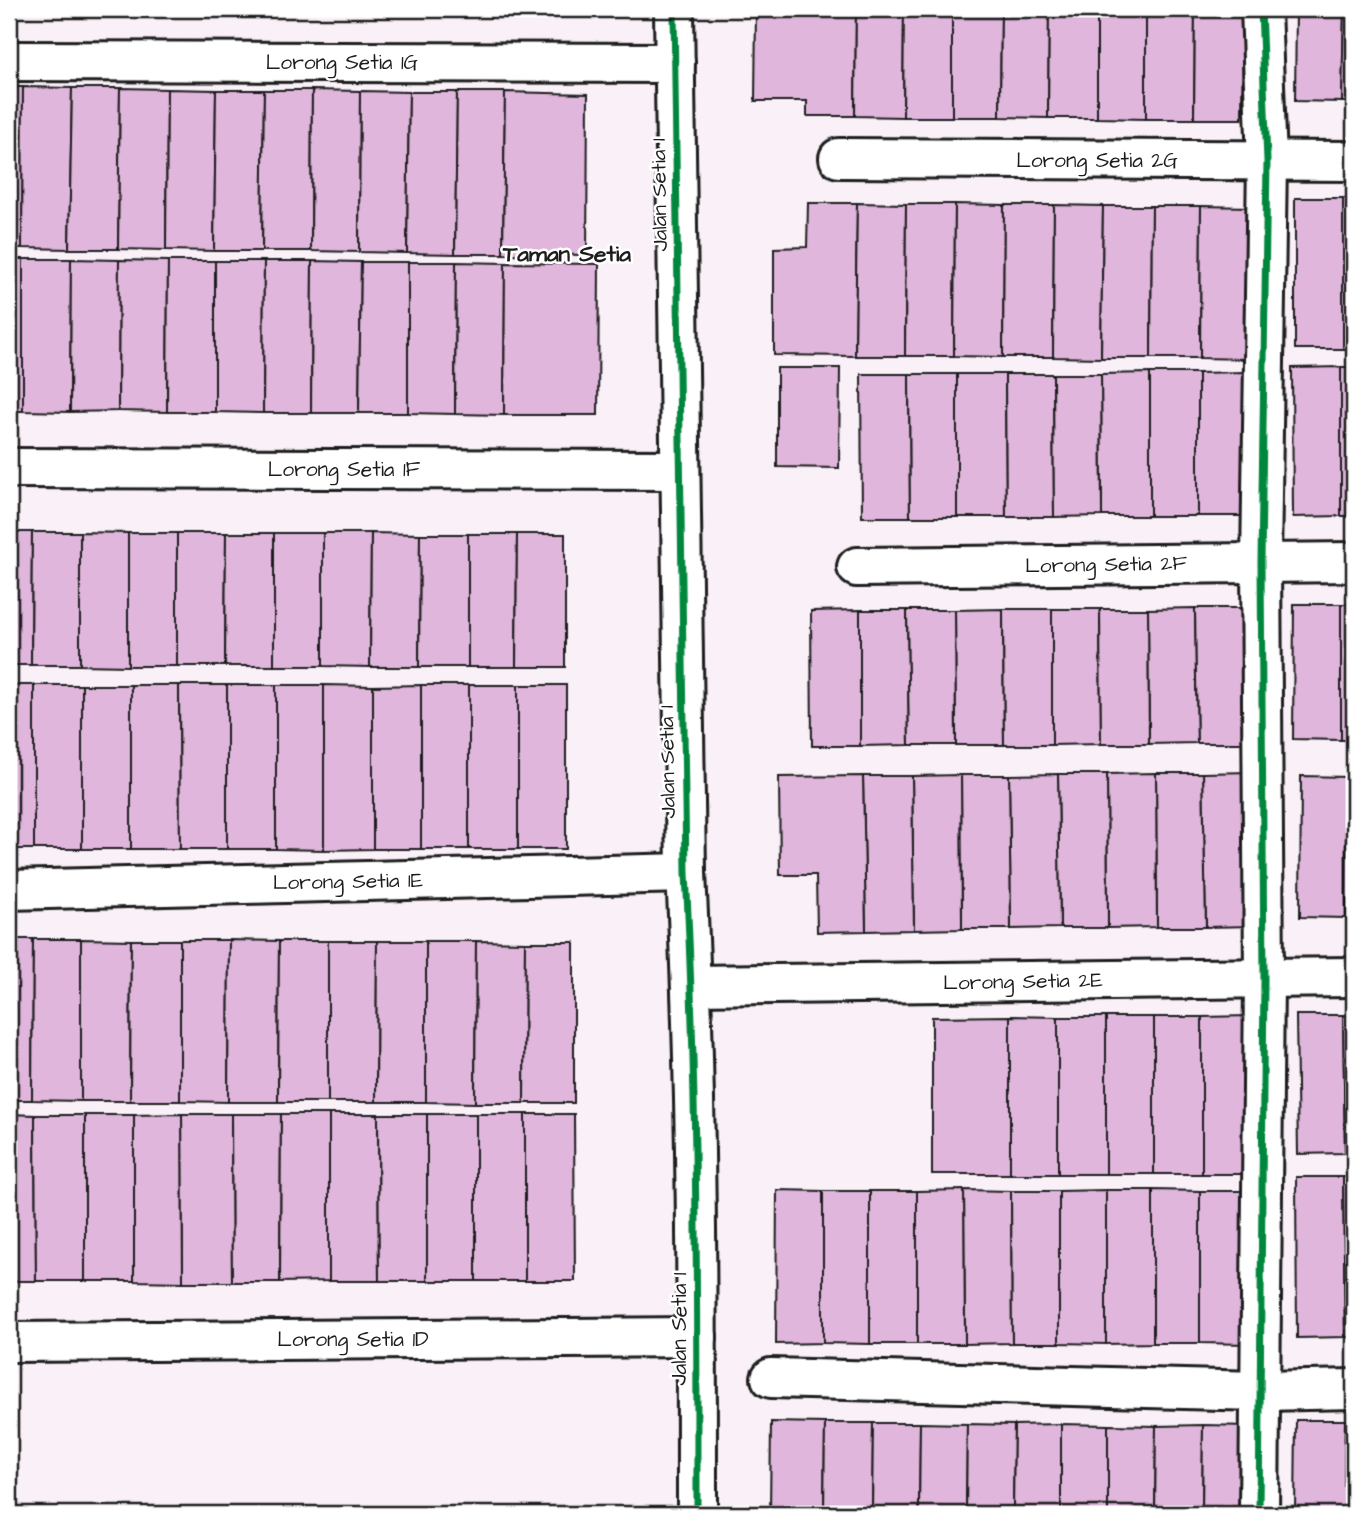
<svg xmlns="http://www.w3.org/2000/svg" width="1363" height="1523" font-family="'Architects Daughter',sans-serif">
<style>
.building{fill:#e0b6dd;stroke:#1c1c1c;stroke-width:2}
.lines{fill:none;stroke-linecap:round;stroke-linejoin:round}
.minor-casing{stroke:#1c1c1c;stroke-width:44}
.minor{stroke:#fff;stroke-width:38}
.cycleway-casing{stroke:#fff;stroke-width:11}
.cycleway{stroke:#00873e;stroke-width:7}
.labels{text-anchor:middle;stroke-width:5;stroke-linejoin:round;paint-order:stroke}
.street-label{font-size:21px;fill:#1c1c1c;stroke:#fff}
.neighbourhood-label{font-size:23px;font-weight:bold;fill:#1c1c1c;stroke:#fff}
</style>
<rect width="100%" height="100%" fill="#f9f0f8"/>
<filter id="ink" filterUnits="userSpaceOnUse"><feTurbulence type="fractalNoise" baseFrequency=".0143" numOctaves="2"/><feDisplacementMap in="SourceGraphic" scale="14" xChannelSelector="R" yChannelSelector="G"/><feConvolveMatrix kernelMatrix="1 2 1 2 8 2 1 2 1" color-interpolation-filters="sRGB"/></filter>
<g filter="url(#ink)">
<g class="building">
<polygon points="756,9 856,9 855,116 807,116 807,101 755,101"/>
<polygon points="856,9 904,9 903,117 855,116"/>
<polygon points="904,9 952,9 952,117 903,117"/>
<polygon points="952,9 1001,9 1000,117 952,117"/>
<polygon points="1001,9 1049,9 1048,118 1000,117"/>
<polygon points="1049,9 1097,9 1097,118 1048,118"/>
<polygon points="1097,9 1146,9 1146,119 1097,118"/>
<polygon points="1146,9 1195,9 1194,119 1146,119"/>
<polygon points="1195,9 1243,9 1242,119 1194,119"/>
<polygon points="1296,9 1344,9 1342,102 1295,101"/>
<polygon points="1344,9 1354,9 1354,102 1342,102"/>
<polygon points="9,87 23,87 22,248 9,248"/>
<polygon points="23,87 72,88 69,249 22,248"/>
<polygon points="72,88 120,88 118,249 69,249"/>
<polygon points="120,88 167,89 166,250 118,249"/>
<polygon points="167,89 216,90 214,251 166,250"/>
<polygon points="216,90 264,90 262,251 214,251"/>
<polygon points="264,90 312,90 311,251 262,251"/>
<polygon points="312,90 360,91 359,252 311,251"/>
<polygon points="360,91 409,92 407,253 359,252"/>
<polygon points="409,92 457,92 455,254 407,253"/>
<polygon points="457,92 505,92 503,254 455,254"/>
<polygon points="505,92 588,94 587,255 503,254"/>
<rect x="1295" y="198" width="48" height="151"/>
<rect x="1343" y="198" width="11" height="151"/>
<polygon points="808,203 857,203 855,356 774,355 774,248 807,247"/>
<polygon points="857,203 906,204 905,356 855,356"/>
<polygon points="906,204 955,204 954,356 905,356"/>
<polygon points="955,204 1004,205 1003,357 954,356"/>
<polygon points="1004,205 1054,205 1053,357 1003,357"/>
<polygon points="1054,205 1103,206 1101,358 1053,357"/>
<polygon points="1103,206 1152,206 1151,358 1101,358"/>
<polygon points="1152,206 1201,206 1200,358 1151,358"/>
<polygon points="1201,206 1250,207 1249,359 1200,358"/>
<rect x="9" y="259" width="14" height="152"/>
<polygon points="23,259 71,259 70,412 23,411"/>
<polygon points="71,259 119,260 118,411 70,412"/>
<polygon points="119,260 168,261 167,412 118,411"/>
<polygon points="168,261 215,261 215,412 167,412"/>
<polygon points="215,261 264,261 263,413 215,412"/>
<polygon points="264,261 312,261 311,413 263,413"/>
<polygon points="312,261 361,262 359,413 311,413"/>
<polygon points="361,262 408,262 408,413 359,413"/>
<polygon points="408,262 456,262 455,414 408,413"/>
<polygon points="456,262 505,263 504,415 455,414"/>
<polygon points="505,263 599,264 598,415 504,415"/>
<rect x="1341" y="367" width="13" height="149"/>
<polygon points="1341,367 1341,516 1293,517 1292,368"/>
<polygon points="777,368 840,368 839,468 777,467"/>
<polygon points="1246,372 1246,516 1198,516 1198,373"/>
<polygon points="1150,373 1150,516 1102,516 1101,374"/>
<rect x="1150" y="373" width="48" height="143"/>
<polygon points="861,374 909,374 910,517 862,517"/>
<polygon points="909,374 957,374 957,517 910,517"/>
<polygon points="957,374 1005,374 1006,517 957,517"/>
<polygon points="1005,374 1053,374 1054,517 1006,517"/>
<polygon points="1053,374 1101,374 1102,516 1054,517"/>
<polygon points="9,532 32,532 31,665 9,665"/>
<polygon points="32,532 80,532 80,665 31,665"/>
<polygon points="80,532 128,533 128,666 80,665"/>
<rect x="128" y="533" width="49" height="133"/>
<polygon points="177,533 226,533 225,666 177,666"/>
<polygon points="226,533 274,533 274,666 225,666"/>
<rect x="274" y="533" width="49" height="133"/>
<polygon points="323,533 371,533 370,667 323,666"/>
<polygon points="371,533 420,534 419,667 370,667"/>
<polygon points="420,534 468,534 468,667 419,667"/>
<polygon points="468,534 517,534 516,667 468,667"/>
<polygon points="517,534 565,534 565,667 516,667"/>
<polygon points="1294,604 1341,604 1341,740 1293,739"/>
<rect x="1341" y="604" width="13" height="136"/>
<polygon points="1195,608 1197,743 1149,744 1148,609"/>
<polygon points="1195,608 1244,608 1244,743 1197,743"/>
<polygon points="1003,609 1004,745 956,745 955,610"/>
<polygon points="1003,609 1052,609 1052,745 1004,745"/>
<polygon points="1052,609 1100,609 1101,744 1052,745"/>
<polygon points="1100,609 1148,609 1149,744 1101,744"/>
<polygon points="860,610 860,746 812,746 811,611"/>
<polygon points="860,610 907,610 909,745 860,746"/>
<polygon points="907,610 955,610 956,745 909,745"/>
<rect x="9" y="685" width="25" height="164"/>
<rect x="34" y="685" width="48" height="164"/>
<rect x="82" y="685" width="49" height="164"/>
<polygon points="131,685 179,685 180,849 131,849"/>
<polygon points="179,685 227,685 227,849 180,849"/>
<rect x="227" y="685" width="49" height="164"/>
<polygon points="276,685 324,685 324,850 276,849"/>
<polygon points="324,685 373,686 373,849 324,850"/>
<rect x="421" y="685" width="48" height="164"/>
<polygon points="421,685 421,849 373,849 373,686"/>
<rect x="469" y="685" width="49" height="164"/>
<rect x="518" y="685" width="48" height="164"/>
<polygon points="1252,772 1254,926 1206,927 1203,773"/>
<polygon points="1156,773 1203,773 1206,927 1157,927"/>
<polygon points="1156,773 1157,927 1108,928 1107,774"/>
<polygon points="1058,774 1107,774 1108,928 1060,928"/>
<polygon points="1058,774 1060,928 1011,929 1009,775"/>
<polygon points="961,775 1009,775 1011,929 962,929"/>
<polygon points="961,775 962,929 914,930 912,776"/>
<polygon points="863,776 912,776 914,930 866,931"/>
<polygon points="863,776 866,931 817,932 816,875 780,875 779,777"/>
<polygon points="1301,776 1347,777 1346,918 1300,917"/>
<polygon points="1347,777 1354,777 1354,918 1346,918"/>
<polygon points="9,939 33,939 32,1100 9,1100"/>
<polygon points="33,939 81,939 81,1101 32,1100"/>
<polygon points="81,939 131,940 130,1101 81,1101"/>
<polygon points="131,940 180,940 180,1101 130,1101"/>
<polygon points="180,940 229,940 228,1102 180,1101"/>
<polygon points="229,940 279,941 278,1102 228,1102"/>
<polygon points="279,941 328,941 328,1102 278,1102"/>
<polygon points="328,941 377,941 376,1102 328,1102"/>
<polygon points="377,941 426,941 426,1102 376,1102"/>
<polygon points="426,941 476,941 475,1103 426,1102"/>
<polygon points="476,941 525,942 524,1103 475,1103"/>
<polygon points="525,942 574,942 574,1103 524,1103"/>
<polygon points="1296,1015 1343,1015 1345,1153 1298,1154"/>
<polygon points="1343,1015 1354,1015 1354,1153 1345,1153"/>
<polygon points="1010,1016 1010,1174 932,1174 932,1017"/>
<polygon points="1010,1016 1058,1017 1058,1174 1010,1174"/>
<polygon points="1250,1016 1251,1174 1202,1174 1202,1017"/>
<rect x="1058" y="1017" width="48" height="157"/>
<rect x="1106" y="1017" width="48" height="157"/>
<rect x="1154" y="1017" width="48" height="157"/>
<polygon points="9,1114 35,1115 36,1281 9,1281"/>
<polygon points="182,1114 231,1114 232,1282 183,1282"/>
<polygon points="182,1114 183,1282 134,1281 134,1115"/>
<polygon points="231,1114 281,1114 280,1282 232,1282"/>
<polygon points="281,1114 329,1114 329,1281 280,1282"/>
<polygon points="329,1114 378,1114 379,1281 329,1281"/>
<polygon points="378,1114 427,1114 427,1281 379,1281"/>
<rect x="427" y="1114" width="49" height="167"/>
<rect x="476" y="1114" width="49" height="167"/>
<polygon points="525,1114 574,1114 575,1281 525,1281"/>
<polygon points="35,1115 85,1115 85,1281 36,1281"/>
<rect x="85" y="1115" width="49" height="166"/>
<polygon points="1296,1177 1343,1177 1345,1337 1297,1338"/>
<polygon points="1343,1177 1354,1177 1354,1337 1345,1337"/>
<polygon points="777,1190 823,1191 823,1343 776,1344"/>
<polygon points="964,1190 1011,1191 1012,1343 965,1344"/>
<polygon points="964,1190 965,1344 917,1344 917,1191"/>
<polygon points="1106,1190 1153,1190 1153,1343 1106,1344"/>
<polygon points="1106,1190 1106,1344 1059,1343 1059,1191"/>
<polygon points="1153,1190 1200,1191 1200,1343 1153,1343"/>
<polygon points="823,1191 870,1191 870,1344 823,1343"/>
<rect x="870" y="1191" width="47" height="153"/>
<polygon points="1011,1191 1059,1191 1059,1343 1012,1343"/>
<polygon points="1200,1191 1247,1191 1247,1344 1200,1343"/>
<polygon points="1296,1420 1345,1420 1344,1514 1295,1514"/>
<polygon points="1345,1420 1354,1420 1354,1514 1344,1514"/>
<polygon points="771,1422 825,1423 824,1514 770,1514"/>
<polygon points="825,1423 873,1423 872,1514 824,1514"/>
<polygon points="873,1423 920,1423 919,1514 872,1514"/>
<polygon points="920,1423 967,1424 966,1514 919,1514"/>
<polygon points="967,1424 1014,1425 1013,1514 966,1514"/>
<polygon points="1061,1424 1061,1514 1013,1514 1014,1425"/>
<polygon points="1061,1424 1108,1425 1108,1514 1061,1514"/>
<polygon points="1108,1425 1156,1426 1155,1514 1108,1514"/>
<polygon points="1203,1425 1202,1514 1155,1514 1156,1426"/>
<polygon points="1203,1425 1250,1426 1249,1514 1202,1514"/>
</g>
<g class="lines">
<defs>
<g id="minor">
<path d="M 674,9 L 686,873 C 697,1087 697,1301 697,1514"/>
<polyline points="9,61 675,63"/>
<polyline points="839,158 1354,161"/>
<polyline points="9,468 680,470"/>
<polyline points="857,567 1354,562"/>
<polyline points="9,890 686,873"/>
<polyline points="692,985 1354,977"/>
<polyline points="9,1342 697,1337"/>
<polyline points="771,1378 1258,1391 1354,1389"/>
<polyline points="1259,1514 1264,978 1261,562 1267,161 1261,9"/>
</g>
</defs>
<use href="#minor" class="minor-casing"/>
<use href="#minor" class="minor"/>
<defs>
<g id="cycleway">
<path d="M 674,9 L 686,873 C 697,1087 697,1301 697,1514"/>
<polyline points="1259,1514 1264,978 1261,562 1267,161 1261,9"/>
</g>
</defs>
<use href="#cycleway" class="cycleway-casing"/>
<use href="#cycleway" class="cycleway"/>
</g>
</g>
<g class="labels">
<g class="street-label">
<text x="342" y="69">Lorong Setia 1G</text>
<text x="1097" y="167">Lorong Setia 2G</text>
<text transform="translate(659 195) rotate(-91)" y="7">Jalan Setia 1</text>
<text x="344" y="476">Lorong Setia 1F</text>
<text transform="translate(1106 564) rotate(-1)" y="7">Lorong Setia 2F</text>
<text transform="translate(667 762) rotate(-91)" y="7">Jalan Setia 1</text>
<text transform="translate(348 881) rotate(-1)" y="7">Lorong Setia 1E</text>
<text transform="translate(1023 981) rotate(-1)" y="7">Lorong Setia 2E</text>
<text transform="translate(679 1329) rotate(-90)" y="7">Jalan Setia 1</text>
<text x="353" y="1346">Lorong Setia 1D</text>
</g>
<g class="neighbourhood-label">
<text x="567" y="261">Taman Setia</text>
</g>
</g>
<rect width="1363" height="1523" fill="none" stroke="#fff" stroke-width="35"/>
<rect x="18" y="18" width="1328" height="1488" fill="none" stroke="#1c1c1c" stroke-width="2.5" filter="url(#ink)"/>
</svg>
